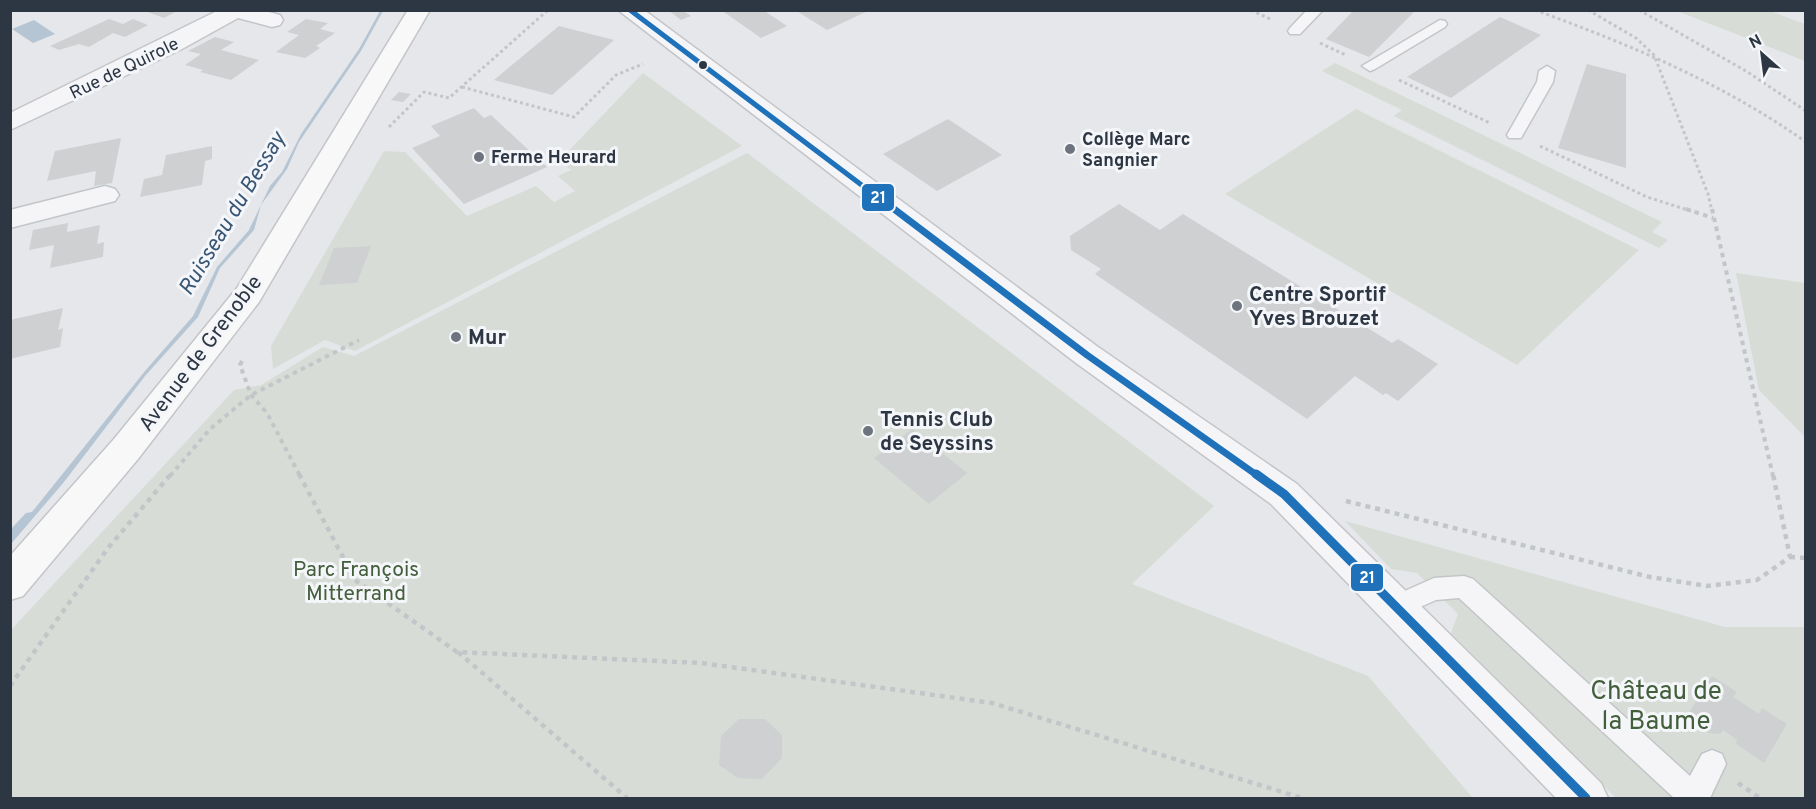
<svg xmlns="http://www.w3.org/2000/svg" width="1816" height="809" font-family="Overpass,sans-serif">
<style>
.green{fill:#d7ddd6}
.water{fill:#b6c5d3}
.building{fill:#ced0d2}
.lines{fill:none;stroke-linecap:round;stroke-linejoin:round}
.lane-casing{stroke:#c3c5c8;stroke-width:3}
.street-casing{stroke:#c3c5c8;stroke-width:3}
.secondary-casing{stroke:#c3c5c8;stroke-width:3}
.path-far2{stroke:#c3c6c9;stroke-width:3;stroke-dasharray:3 3;stroke-linecap:butt}
.path-far1{stroke:#c3c6c9;stroke-width:4;stroke-dasharray:4.5 4.5;stroke-linecap:butt}
.path{stroke:#c3c6c9;stroke-width:4.5;stroke-dasharray:5 5;stroke-linecap:butt}
.lane{fill:#f5f5f7;fill-rule:evenodd}
.street{fill:#f5f5f7;fill-rule:evenodd}
.secondary{fill:#f8f8f8;fill-rule:evenodd}
.bus-1-far2-casing{stroke:#f4f6f9;stroke-width:8}
.bus-1-far1-casing{stroke:#f4f6f9;stroke-width:11}
.bus-1-casing{stroke:#f4f6f9;stroke-width:14}
.bus-1-far2{stroke:#1f72b9;stroke-width:5}
.bus-1-far1{stroke:#1f72b9;stroke-width:7}
.bus-1{stroke:#1f72b9;stroke-width:9}
.bus-dot{fill:#2d3643;stroke:#f4f6f9;stroke-width:2}
.poi-dot{fill:#6d747d;stroke:#f4f6f9;stroke-width:2}
.labels{text-anchor:middle;stroke-width:6;stroke-linejoin:round;paint-order:stroke}
.far-street-label{font-size:18px;fill:#2d3643;stroke:#f4f6f9}
.far-poi-label{font-size:18px;font-weight:bold;fill:#2d3643;stroke:#f4f6f9;text-anchor:start}
.poi-label{font-size:21px;font-weight:bold;fill:#2d3643;stroke:#f4f6f9;text-anchor:start}
.street-label{font-size:21px;fill:#2d3643;stroke:#f4f6f9}
.park-label{font-size:21px;fill:#435e3b;stroke:#f4f6f9}
.water-label{font-size:22px;font-style:italic;fill:#395775;stroke:#f4f6f9}
.near-park-label{font-size:26px;fill:#435e3b;stroke:#f4f6f9}
.line-badge{stroke:#f4f6f9;stroke-width:2}
.badge-label{font-size:16px;text-anchor:middle;font-weight:bold;fill:#fff}
</style>
<rect width="100%" height="100%" fill="#e5e7ea"/>
<g class="green">
<polygon points="1677,11 1770,11 1805,24 1805,61"/>
<polygon points="1335,63 1662,222 1652,232 1668,240 1659,248 1394,116 1402,110 1322,71"/>
<polygon points="643,73 742,146 355,351 325,340 273,369 271,346 384,151 405,152 467,216 536,186 554,202 575,191 558,176 571,170 560,160"/>
<polygon points="1356,109 1639,250 1517,365 1225,194"/>
<polygon points="747,153 1214,506 1132,584 1368,676 1473,798 11,798 10,631 234,390 261,385 323,347 354,356"/>
<polygon points="1736,273 1805,283 1805,437 1759,390"/>
<polygon points="1345,521 1725,627 1805,627 1805,798 1616,798 1451,633 1458,614 1417,573 1391,569"/>
</g>
<g class="water">
<polygon points="380,11 383,11 361,51 299,142 287,169 261,205 254,230 220,268 198,317 145,376 64,482 11,544 11,529 26,513 32,512 145,371 193,316 217,267 249,230 270,186 282,172 301,134 359,49"/>
<polygon points="34,20 55,34 33,43 12,29"/>
</g>
<g class="building">
<polygon points="142,10 174,10 177,11 164,18"/>
<polygon points="668,10 682,10 691,16 681,20"/>
<polygon points="721,10 763,10 787,26 761,38"/>
<polygon points="795,10 870,10 827,30"/>
<polygon points="1354,10 1416,10 1369,57 1326,39"/>
<polygon points="1500,17 1541,35 1451,98 1407,77"/>
<polygon points="109,19 123,24 133,19 148,25 125,37 113,33 89,47 79,44 59,50 50,46"/>
<polygon points="306,19 328,23 320,29 335,33 316,46 320,48 305,58 276,52 299,35 287,32"/>
<polygon points="559,26 614,40 552,95 494,80"/>
<polygon points="215,37 234,42 221,50 259,60 231,80 200,72 203,70 185,65 201,54 188,51"/>
<polygon points="1587,64 1626,74 1626,168 1558,148"/>
<polygon points="399,92 411,94 403,102 391,100"/>
<polygon points="474,108 484,118 491,115 547,167 464,204 412,148 440,136 431,126"/>
<polygon points="948,119 1002,155 937,191 883,154"/>
<polygon points="121,138 112,183 94,186 96,171 47,181 55,151"/>
<polygon points="212,146 212,159 205,161 202,185 140,197 144,179 162,175 166,155"/>
<polygon points="1119,204 1160,230 1183,214 1392,343 1398,339 1438,364 1398,401 1386,393 1383,395 1355,376 1307,419 1095,274 1101,269 1071,250 1070,236"/>
<polygon points="68,223 67,232 100,225 97,244 104,242 103,257 50,268 54,245 29,250 33,230"/>
<polygon points="371,246 357,283 319,285 334,248"/>
<polygon points="63,308 58,330 63,328 60,347 10,359 10,320"/>
<polygon points="912,429 967,473 929,504 874,458"/>
<polygon points="1712,676 1737,692 1733,697 1759,714 1762,708 1787,724 1764,763 1736,744 1737,740 1723,730 1720,734 1708,733 1686,717"/>
<polygon points="739,719 765,719 782,735 782,758 762,779 738,778 719,765 721,736"/>
</g>
<g class="lines">
<defs>
<g id="lane">
<polygon points="1307,10 1323,10 1300,34 1290,34 1288,31 1290,28"/>
<polygon points="1440,20 1445,21 1447,24 1445,27 1375,69 1370,71 1362,66"/>
<polygon points="1547,66 1555,71 1553,82 1521,138 1509,138 1507,135 1537,82 1539,71"/>
<polygon points="1464,576 1473,579 1690,776 1702,754 1712,750 1722,754 1726,764 1710,798 1674,798 1459,598 1436,600 1398,617 1389,614 1386,606 1389,598 1434,578"/>
</g>
<g id="street">
<polygon points="219,10 261,10 280,15 283,20 280,25 272,27 238,18 182,49 10,130 10,113"/>
<polygon points="618,10 644,10 1098,347 1297,484 1601,783 1608,798 1556,798 1271,504 1076,363"/>
<polygon points="105,186 115,189 119,195 115,201 10,228 10,210"/>
</g>
<polygon id="secondary" points="408,10 430,10 259,302 138,459 23,596 10,600 10,556 114,439 237,288"/>
</defs>
<use href="#lane" class="lane-casing"/>
<use href="#street" class="street-casing"/>
<use href="#secondary" class="secondary-casing"/>
<g class="path-far2">
<polyline points="1251,10 1270,19"/>
<path d="M 1535,10 C 1631,45 1722,83 1806,142"/>
<polyline points="1588,10 1636,38 1654,55 1708,194 1712,211"/>
<polyline points="1639,10 1746,71 1806,111"/>
<polyline points="1320,43 1346,55"/>
<polyline points="1399,80 1490,123"/>
<polyline points="462,87 574,117 616,75 643,64"/>
<polyline points="389,127 424,92 449,98 548,10"/>
<polyline points="1540,146 1647,197 1691,211"/>
</g>
<g class="path-far1">
<polyline points="1686,209 1713,218"/>
<polyline points="1712,209 1773,476"/>
<polyline points="242,361 240,365 251,395 267,413 300,476"/>
<polyline points="170,476 210,429 251,395 359,340"/>
</g>
<g class="path">
<polyline points="299,474 355,580 457,652 701,663 992,703 1302,798"/>
<polyline points="1346,501 1650,577 1707,586 1757,580 1790,557 1773,474"/>
<polyline points="1790,557 1806,558"/>
<polyline points="458,652 627,798"/>
<polyline points="10,686 108,548 171,474"/>
<polyline points="1738,783 1760,798"/>
</g>
<use href="#lane" class="lane"/>
<use href="#street" class="street"/>
<use href="#secondary" class="secondary"/>
<defs>
<polyline id="bus-1-far2" points="630,10 896,211"/>
<polyline id="bus-1-far1" points="894,209 1087,355 1258,476"/>
<polyline id="bus-1" points="1256,474 1284,494 1586,798"/>
</defs>
<use href="#bus-1-far2" class="bus-1-far2-casing"/>
<use href="#bus-1-far1" class="bus-1-far1-casing"/>
<use href="#bus-1" class="bus-1-casing"/>
<use href="#bus-1-far2" class="bus-1-far2"/>
<use href="#bus-1-far1" class="bus-1-far1"/>
<use href="#bus-1" class="bus-1"/>
</g>
<circle class="bus-dot" cx="703" cy="65" r="5"/>
<g class="poi-dot">
<circle cx="1070" cy="149" r="6"/>
<circle cx="479" cy="157" r="6"/>
<circle cx="1237" cy="306" r="6"/>
<circle cx="456" cy="337" r="6"/>
<circle cx="868" cy="431" r="6"/>
</g>
<g class="labels">
<g class="far-street-label">
<text transform="translate(124 68) rotate(-26)" y="6">Rue de Quirole</text>
</g>
<g class="far-poi-label">
<text x="1082" y="145">Collège Marc<tspan x="1082" dy="21">Sangnier</tspan></text>
<text x="491" y="163">Ferme Heurard</text>
</g>
<g class="poi-label">
<text x="1249" y="301">Centre Sportif<tspan x="1249" dy="24">Yves Brouzet</tspan></text>
<text x="468" y="344">Mur</text>
<text x="880" y="426">Tennis Club<tspan x="880" dy="24">de Seyssins</tspan></text>
</g>
<g class="street-label">
<text transform="translate(200 353) rotate(-53)" y="7">Avenue de Grenoble</text>
</g>
<g class="park-label">
<text x="356" y="576">Parc François<tspan x="356" dy="24">Mitterrand</tspan></text>
</g>
<g class="water-label">
<text transform="translate(231 213) rotate(-59)" y="8">Ruisseau du Bessay</text>
</g>
<g class="near-park-label">
<text x="1656" y="699">Château de<tspan x="1656" dy="30">la Baume</tspan></text>
</g>
</g>
<g class="line-badge">
<rect x="861" y="183" width="34" height="29" rx="6" fill="#1f72b9"/>
<rect x="1350" y="563" width="34" height="29" rx="6" fill="#1f72b9"/>
</g>
<g class="badge-label">
<text x="878" y="203">21</text>
<text x="1367" y="583">21</text>
</g>
<rect width="1816" height="809" fill="none" stroke="#2d3643" stroke-width="24"/>
<g transform="translate(1762 54) rotate(332)" stroke="#f4f6f9" stroke-width="4.5" paint-order="stroke">
<path d="M0-4.5L10 22L0 15L-10 22Z" fill="#2d3643"/>
<text y="-9" font-size="16" font-weight="bold" text-anchor="middle" fill="#2d3643">N</text>
</g>
</svg>
